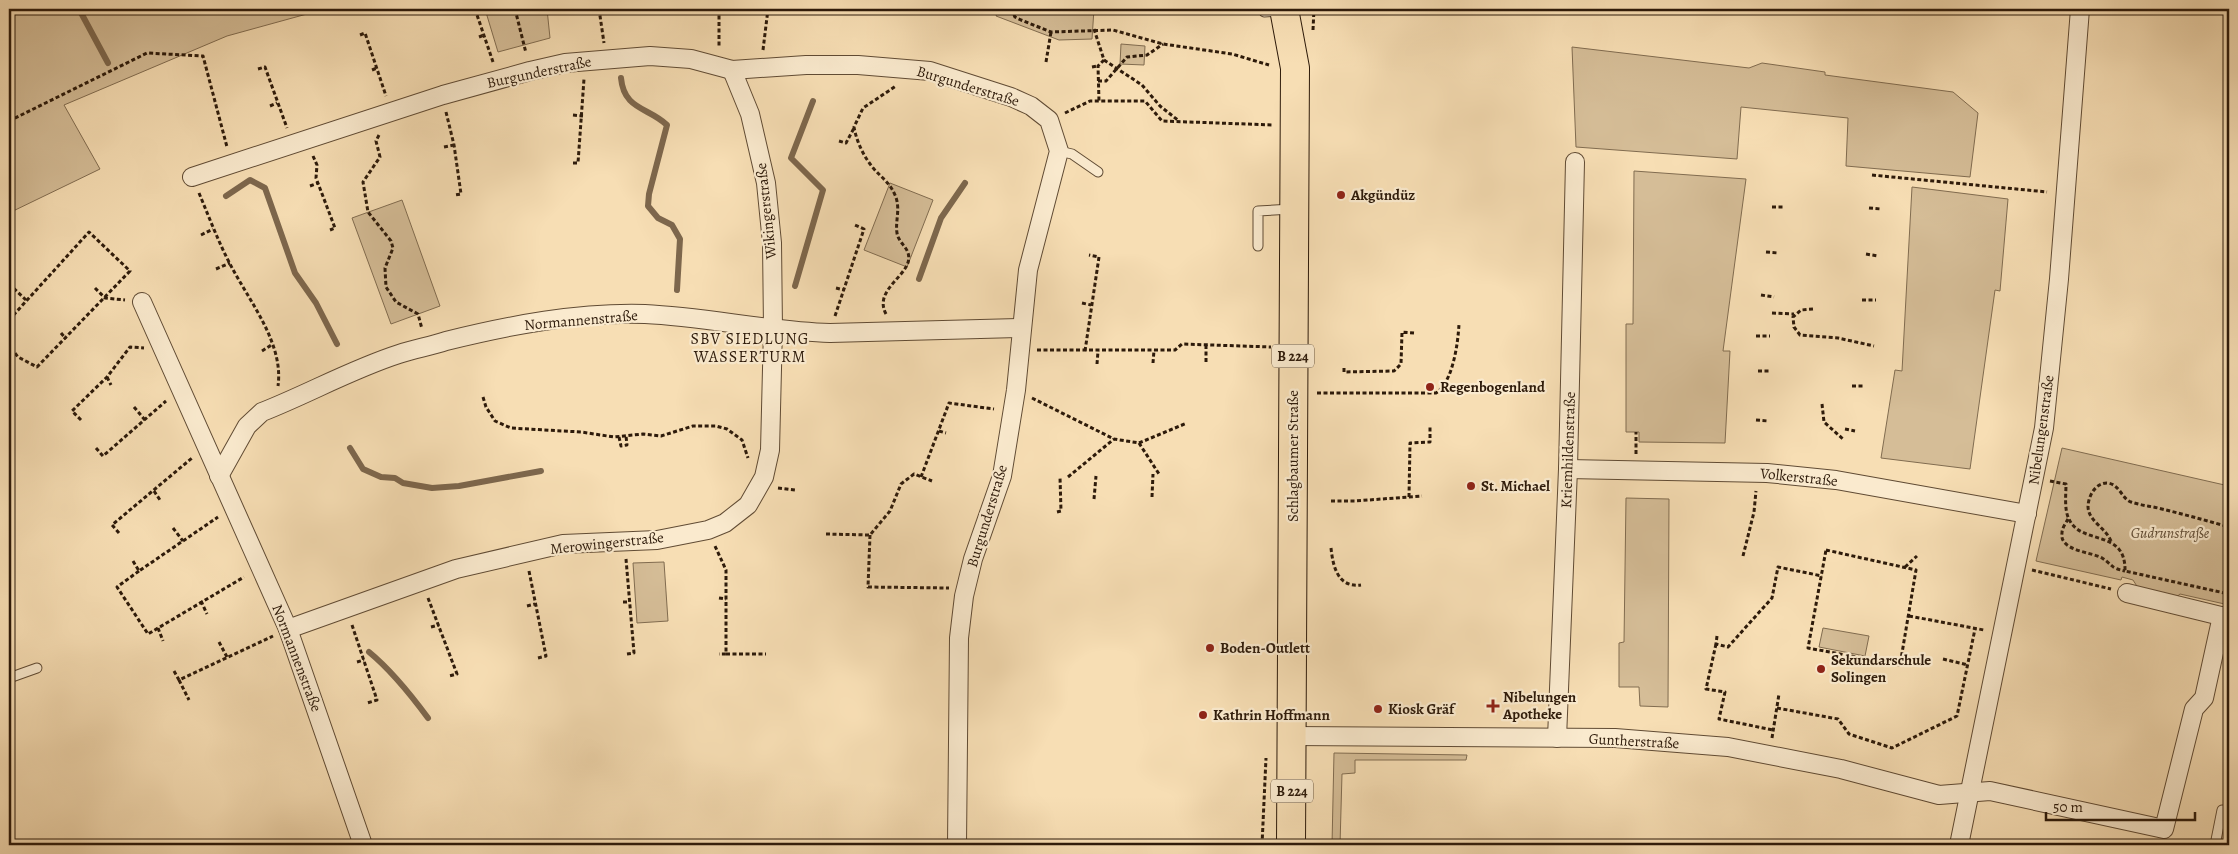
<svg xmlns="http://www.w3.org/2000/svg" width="2238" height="854" font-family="Alegreya,serif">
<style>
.green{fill:#d5bd97;stroke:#816c50}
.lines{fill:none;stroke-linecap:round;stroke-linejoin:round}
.stream{stroke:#7d674d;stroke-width:6}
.lane-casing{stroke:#604b34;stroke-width:11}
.street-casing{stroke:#604b34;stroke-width:20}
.primary-casing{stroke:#2d1a0a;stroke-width:30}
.path{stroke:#2d1a0a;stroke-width:3;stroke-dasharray:4 2.5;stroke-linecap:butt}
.lane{stroke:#faeace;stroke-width:9}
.street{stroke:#faeace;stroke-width:18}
.primary{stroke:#f7deb4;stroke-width:28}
.poi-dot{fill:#8f2418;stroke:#faeace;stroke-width:2}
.labels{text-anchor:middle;stroke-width:4.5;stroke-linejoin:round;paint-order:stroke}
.shield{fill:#faeace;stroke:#6a5845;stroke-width:1}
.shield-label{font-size:14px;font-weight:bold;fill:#2d1a0a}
.street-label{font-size:15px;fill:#2d1a0a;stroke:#faeace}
.poi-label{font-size:15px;font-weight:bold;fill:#2d1a0a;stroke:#faeace;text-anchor:start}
.park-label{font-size:15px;font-style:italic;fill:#5f4b34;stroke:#faeace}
.neighbourhood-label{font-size:16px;letter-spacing:1px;fill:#2d1a0a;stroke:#faeace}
</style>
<rect width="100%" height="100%" fill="#f7deb4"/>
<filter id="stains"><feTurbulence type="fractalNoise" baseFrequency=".004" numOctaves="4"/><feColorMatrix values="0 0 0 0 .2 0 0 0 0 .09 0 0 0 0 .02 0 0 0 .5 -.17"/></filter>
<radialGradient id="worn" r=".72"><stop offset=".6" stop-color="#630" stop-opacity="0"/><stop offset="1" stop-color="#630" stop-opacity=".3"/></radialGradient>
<g class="green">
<polygon points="9,9 325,9 227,36 64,105 100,169 9,213"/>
<polygon points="485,9 547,9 550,38 498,52"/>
<polygon points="999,9 1094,9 1092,39 1059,40 996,16"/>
<polygon points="1121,44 1145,46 1144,65 1120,64"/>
<polygon points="1572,47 1749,68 1762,63 1825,72 1825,75 1953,92 1978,113 1970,177 1846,166 1848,118 1741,107 1737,159 1576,147"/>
<polygon points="1634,171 1746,179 1723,351 1730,351 1725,443 1639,442 1639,432 1626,432 1626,324 1633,324"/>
<polygon points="890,183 933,200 907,267 864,250"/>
<polygon points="1912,187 2008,199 2000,291 1995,290 1970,469 1881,458 1895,370 1902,371"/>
<polygon points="402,200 440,306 391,324 352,218"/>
<polygon points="2062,448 2229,486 2229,605 2180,594 2174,599 2140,591 2133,580 2122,577 2121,580 2036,561"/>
<polygon points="1626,498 1669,499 1668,707 1640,706 1639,687 1619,687 1619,643 1624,642"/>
<polygon points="664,562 668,621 637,623 633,563"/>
<polygon points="1823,628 1869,636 1865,656 1819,647"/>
<polygon points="1334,753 1467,755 1466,760 1355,760 1355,773 1342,774 1340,845 1332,845"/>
</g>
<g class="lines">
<g class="stream">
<polyline points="79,9 108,63"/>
<path d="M 621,78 C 624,110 648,107 667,125 L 649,194 L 648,206 L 658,218 L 672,225 L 680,239 L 677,290"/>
<polyline points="226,196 250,180 265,188 295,273 316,303 337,344"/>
<polyline points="919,279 941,218 965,183"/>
<polyline points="795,286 823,190 791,158 813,101"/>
<polyline points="350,448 363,469 381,477 395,478 403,483 432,488 459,486 541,471"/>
<path d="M 369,652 C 391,670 411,695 428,718"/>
</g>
<defs>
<g id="lane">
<polyline points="1264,12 1281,11"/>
<polyline points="1059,151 1072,154 1098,172"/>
<polyline points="1258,246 1258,211 1292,209"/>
<polyline points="9,678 37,668"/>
<polyline points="2215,845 2222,810"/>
</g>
<g id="street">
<polyline points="192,177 443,95 530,71 565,63 650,56 691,59 732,70 806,65 858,65 930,71 1011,97 1031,106 1049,120 1059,151 1028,270 1016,390 1002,476 973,559 964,596 959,638 957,845"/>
<polyline points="142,302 288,629 363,845"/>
<polyline points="1568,469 1767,473 1836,480 2027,514"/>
<path d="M 219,476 L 247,426 L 262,412 C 308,394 352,369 399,354 C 414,349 431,346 446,341 C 511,325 578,312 645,314 C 707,317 768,331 830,333 L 1021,328"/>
<polyline points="2127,593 2229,618"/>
<polyline points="288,629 456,569 563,544 657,540 708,530 725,523 748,505 764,477 770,450 773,328 772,243 766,183 750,114 732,70"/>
<polyline points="1292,736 1615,738 1728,747 1841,769 1939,795 1990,791 2164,829 2194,709 2204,698 2222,616"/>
<polyline points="1557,738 1568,469 1575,162"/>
<polyline points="1959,845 2044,428 2059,279 2080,9"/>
</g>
<polyline id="primary" points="1284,9 1295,68 1291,845"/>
</defs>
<use href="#lane" class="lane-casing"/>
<use href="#street" class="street-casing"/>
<use href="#primary" class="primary-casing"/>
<g class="path">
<polyline points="475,9 493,62"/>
<polyline points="515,9 526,53"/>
<polyline points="599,9 604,43"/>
<polyline points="719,9 719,48"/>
<polyline points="1011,9 1015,17 1021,20 1051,32 1113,30 1163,44 1232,54 1269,65"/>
<polyline points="594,13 599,13"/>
<polyline points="954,13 954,9"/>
<polyline points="1094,29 1104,60 1098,66 1099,101"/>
<polyline points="1313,30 1314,9"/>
<polyline points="360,35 365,33 386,96"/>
<polyline points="479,37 484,35"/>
<polyline points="763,50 768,9"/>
<polyline points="1104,60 1142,85 1160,106 1179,121"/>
<polyline points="1046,62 1051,32"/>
<polyline points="1092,67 1098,66"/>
<polyline points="258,69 265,67 287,128"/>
<polyline points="372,70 377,68"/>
<polyline points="1098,81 1106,81 1127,57 1147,55 1163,44"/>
<polyline points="270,106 277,103"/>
<polyline points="446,112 454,145 461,194 455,195"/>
<polyline points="1065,113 1090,101 1145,101 1162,121 1273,125"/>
<polyline points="573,115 583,116"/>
<polyline points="9,121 147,53 203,56 227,147"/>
<polyline points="379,135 376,141 380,157 363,182 368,212 391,241 393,248 385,268 386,287 396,302 418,314 422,329"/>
<polyline points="839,141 846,143 854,128"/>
<polyline points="444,147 454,145"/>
<polyline points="313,156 317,165 316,178 335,228 330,230"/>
<polyline points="573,163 578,163 584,79"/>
<polyline points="1872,175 2047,192"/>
<polyline points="310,186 318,183"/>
<path d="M 199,193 C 209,217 218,241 230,264 C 249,301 284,343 278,386"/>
<polyline points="1772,207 1783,207"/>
<polyline points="1869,208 1881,209"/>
<polyline points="201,235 213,229"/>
<polyline points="1766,252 1778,253"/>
<polyline points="1866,254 1878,256"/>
<polyline points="216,269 230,263"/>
<polyline points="9,284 26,300"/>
<polyline points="95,288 105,298 125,300"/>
<polyline points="836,288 844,290"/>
<polyline points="1761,295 1774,297"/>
<polyline points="1862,300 1876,300"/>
<polyline points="1082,303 1091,305"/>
<polyline points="1813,309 1801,310 1793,317 1794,327 1800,335 1838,338 1874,346"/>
<polyline points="1772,313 1794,314"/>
<path d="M 886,314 C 872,288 915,274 908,253 C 906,246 898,241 897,233 C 895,220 901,209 895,195 C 890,183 882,178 874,169 C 864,157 857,143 854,127 L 863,108 L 896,86"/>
<polyline points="835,316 864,229 855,225"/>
<polyline points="9,320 89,232 130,271 37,367 18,357 9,345"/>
<polyline points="61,333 66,339"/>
<polyline points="1756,336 1770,336"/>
<polyline points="1037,350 1175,350 1182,344 1271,347"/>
<polyline points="262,351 273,344"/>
<polyline points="1085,351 1099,257 1089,255"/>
<polyline points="1206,362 1206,345"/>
<polyline points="1153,363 1154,350"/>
<polyline points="1097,364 1098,351"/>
<polyline points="1344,368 1344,372 1394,371 1401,364 1402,332 1414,333"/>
<polyline points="1758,371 1770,371"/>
<polyline points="107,377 111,385"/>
<polyline points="1852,386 1863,386"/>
<path d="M 1317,393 L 1436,393 C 1453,382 1458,343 1459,324"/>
<polyline points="483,397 486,407 495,421 511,428 581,432 614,437 643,434 661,436 693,426 716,426 727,429 742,440 748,458"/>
<polyline points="1032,398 1114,439 1139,443 1187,423"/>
<polyline points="1822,404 1824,422 1843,439"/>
<polyline points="134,407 145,420"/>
<polyline points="81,420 72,411 107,377 130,347 144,348"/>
<polyline points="1756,420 1768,421"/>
<polyline points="1845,429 1855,431"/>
<polyline points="939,431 946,433"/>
<polyline points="619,437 621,446 627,445 626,436"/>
<polyline points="1139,443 1159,474"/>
<polyline points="96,448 103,456 166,401"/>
<polyline points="1636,454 1636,432"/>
<polyline points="921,477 949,403 994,409"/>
<polyline points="1068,477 1114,439"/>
<path d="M 2050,481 L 2066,484 C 2066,494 2064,510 2069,519 C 2081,546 2126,528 2125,571 L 2229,594"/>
<polyline points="778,488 795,490"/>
<polyline points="154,491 160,500"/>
<polyline points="1152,497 1153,474"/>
<polyline points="1409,497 1410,443 1430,442 1430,425"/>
<polyline points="1094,499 1096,476"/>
<polyline points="1331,501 1355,501 1422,496"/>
<polyline points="1057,512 1061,511 1060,477"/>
<path d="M 2068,519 C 2066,523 2062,528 2062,533 C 2059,551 2092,552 2102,558 C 2113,565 2110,568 2125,571"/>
<polyline points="173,528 183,541"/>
<polyline points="119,533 112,525 192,458"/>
<polyline points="826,534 870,535 890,511 901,484 914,474 932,481"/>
<polyline points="870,535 868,587 949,588"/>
<path d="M 2111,541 C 2106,528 2089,522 2088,507 C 2088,496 2096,482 2108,483 C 2120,485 2122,499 2131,502 C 2140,505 2149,506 2158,508 C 2182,514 2205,520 2229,527"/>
<polyline points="715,546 726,570 726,654 719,654"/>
<path d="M 1331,548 C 1333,567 1338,588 1361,585"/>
<polygon points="1826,550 1916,570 1900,665 1808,648"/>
<polyline points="1743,556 1754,512 1756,491"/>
<polyline points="626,559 634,653 627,654"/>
<polyline points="133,561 139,571 218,517"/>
<polyline points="1905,567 1917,556"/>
<polyline points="2032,570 2111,589"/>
<polyline points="139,571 117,587 148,634 244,577"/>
<polyline points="529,571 546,656 538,658"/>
<polyline points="428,598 457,674 449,676"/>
<polyline points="719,598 726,599"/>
<polyline points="201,601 207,614"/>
<polyline points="623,602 629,602"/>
<polyline points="527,606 535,604"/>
<polyline points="1909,616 1984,630"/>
<polyline points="352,625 377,700 367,703"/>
<polyline points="431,627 439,625"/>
<polyline points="158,628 163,641"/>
<polyline points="1717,636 1716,644 1728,647 1772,598 1778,567 1822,576"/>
<polyline points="219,642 227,657"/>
<polyline points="1716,644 1706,689 1725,692 1719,719 1773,730"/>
<polyline points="726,654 766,654"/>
<polyline points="1943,659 1968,665"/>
<polyline points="357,662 364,660"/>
<polyline points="174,671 179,680 273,636"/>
<polyline points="179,680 189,700"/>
<polyline points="1777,708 1838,719 1849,734 1892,748 1957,716 1975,629"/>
<polyline points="1772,738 1779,694"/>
<polyline points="1262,845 1266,758"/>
</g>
<use href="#lane" class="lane"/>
<use href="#street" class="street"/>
<use href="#primary" class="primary"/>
</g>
<g class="poi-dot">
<circle cx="1341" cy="195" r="5"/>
<circle cx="1430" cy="387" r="5"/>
<circle cx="1471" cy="486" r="5"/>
<circle cx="1210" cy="648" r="5"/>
<circle cx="1821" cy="669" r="5"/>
<path d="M1490.5 698.5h5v5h5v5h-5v5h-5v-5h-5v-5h5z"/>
<circle cx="1378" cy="709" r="5"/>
<circle cx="1203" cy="715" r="5"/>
</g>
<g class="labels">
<g class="shield">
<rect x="1272" y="344.5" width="42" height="23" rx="4"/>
<rect x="1271" y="779.5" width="42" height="23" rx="4"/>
</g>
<g class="shield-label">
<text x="1293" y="361">B 224</text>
<text x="1292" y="796">B 224</text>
</g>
<g class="street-label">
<text transform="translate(539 72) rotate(-12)" y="5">Burgunderstraße</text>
<text transform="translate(968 86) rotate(17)" y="5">Burgunderstraße</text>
<text transform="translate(766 211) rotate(-96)" y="5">Wikingerstraße</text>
<text transform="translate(581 320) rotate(-5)" y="5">Normannenstraße</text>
<text transform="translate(2041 430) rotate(-82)" y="5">Nibelungenstraße</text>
<text transform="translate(1568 450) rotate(-88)" y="5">Kriemhildenstraße</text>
<text transform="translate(1293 456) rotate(-90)" y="5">Schlagbaumer Straße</text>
<text transform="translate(1799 477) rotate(6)" y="5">Volkerstraße</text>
<text transform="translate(987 516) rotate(-73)" y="5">Burgunderstraße</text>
<text transform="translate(607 543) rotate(-6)" y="5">Merowingerstraße</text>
<text transform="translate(297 658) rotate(69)" y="5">Normannenstraße</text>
<text transform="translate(1634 741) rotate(3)" y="5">Guntherstraße</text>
</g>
<g class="poi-label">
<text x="1351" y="200">Akgündüz</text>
<text x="1440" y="392">Regenbogenland</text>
<text x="1481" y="491">St. Michael</text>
<text x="1220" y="653">Boden-Outlett</text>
<text x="1831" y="665">Sekundarschule<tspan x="1831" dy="17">Solingen</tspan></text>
<text x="1503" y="702">Nibelungen<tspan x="1503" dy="17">Apotheke</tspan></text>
<text x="1388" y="714">Kiosk Gräf</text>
<text x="1213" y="720">Kathrin Hoffmann</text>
</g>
<g class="park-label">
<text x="2170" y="538">Gudrunstraße</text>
</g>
<g class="neighbourhood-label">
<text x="750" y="344">SBV SIEDLUNG<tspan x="750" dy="18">WASSERTURM</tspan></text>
</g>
</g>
<rect width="2238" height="854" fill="none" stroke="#f7deb4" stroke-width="30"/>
<rect x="10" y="10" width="2218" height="834" fill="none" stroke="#2d1a0a" stroke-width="2.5"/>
<rect x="15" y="15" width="2208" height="824" fill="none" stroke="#2d1a0a"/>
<path d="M2046 812v8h149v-8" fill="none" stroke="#2d1a0a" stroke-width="2.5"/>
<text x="2053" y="812" font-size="15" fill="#2d1a0a" stroke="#faeace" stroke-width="4" paint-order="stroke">50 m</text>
<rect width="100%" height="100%" filter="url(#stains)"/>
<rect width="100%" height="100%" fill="url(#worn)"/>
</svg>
